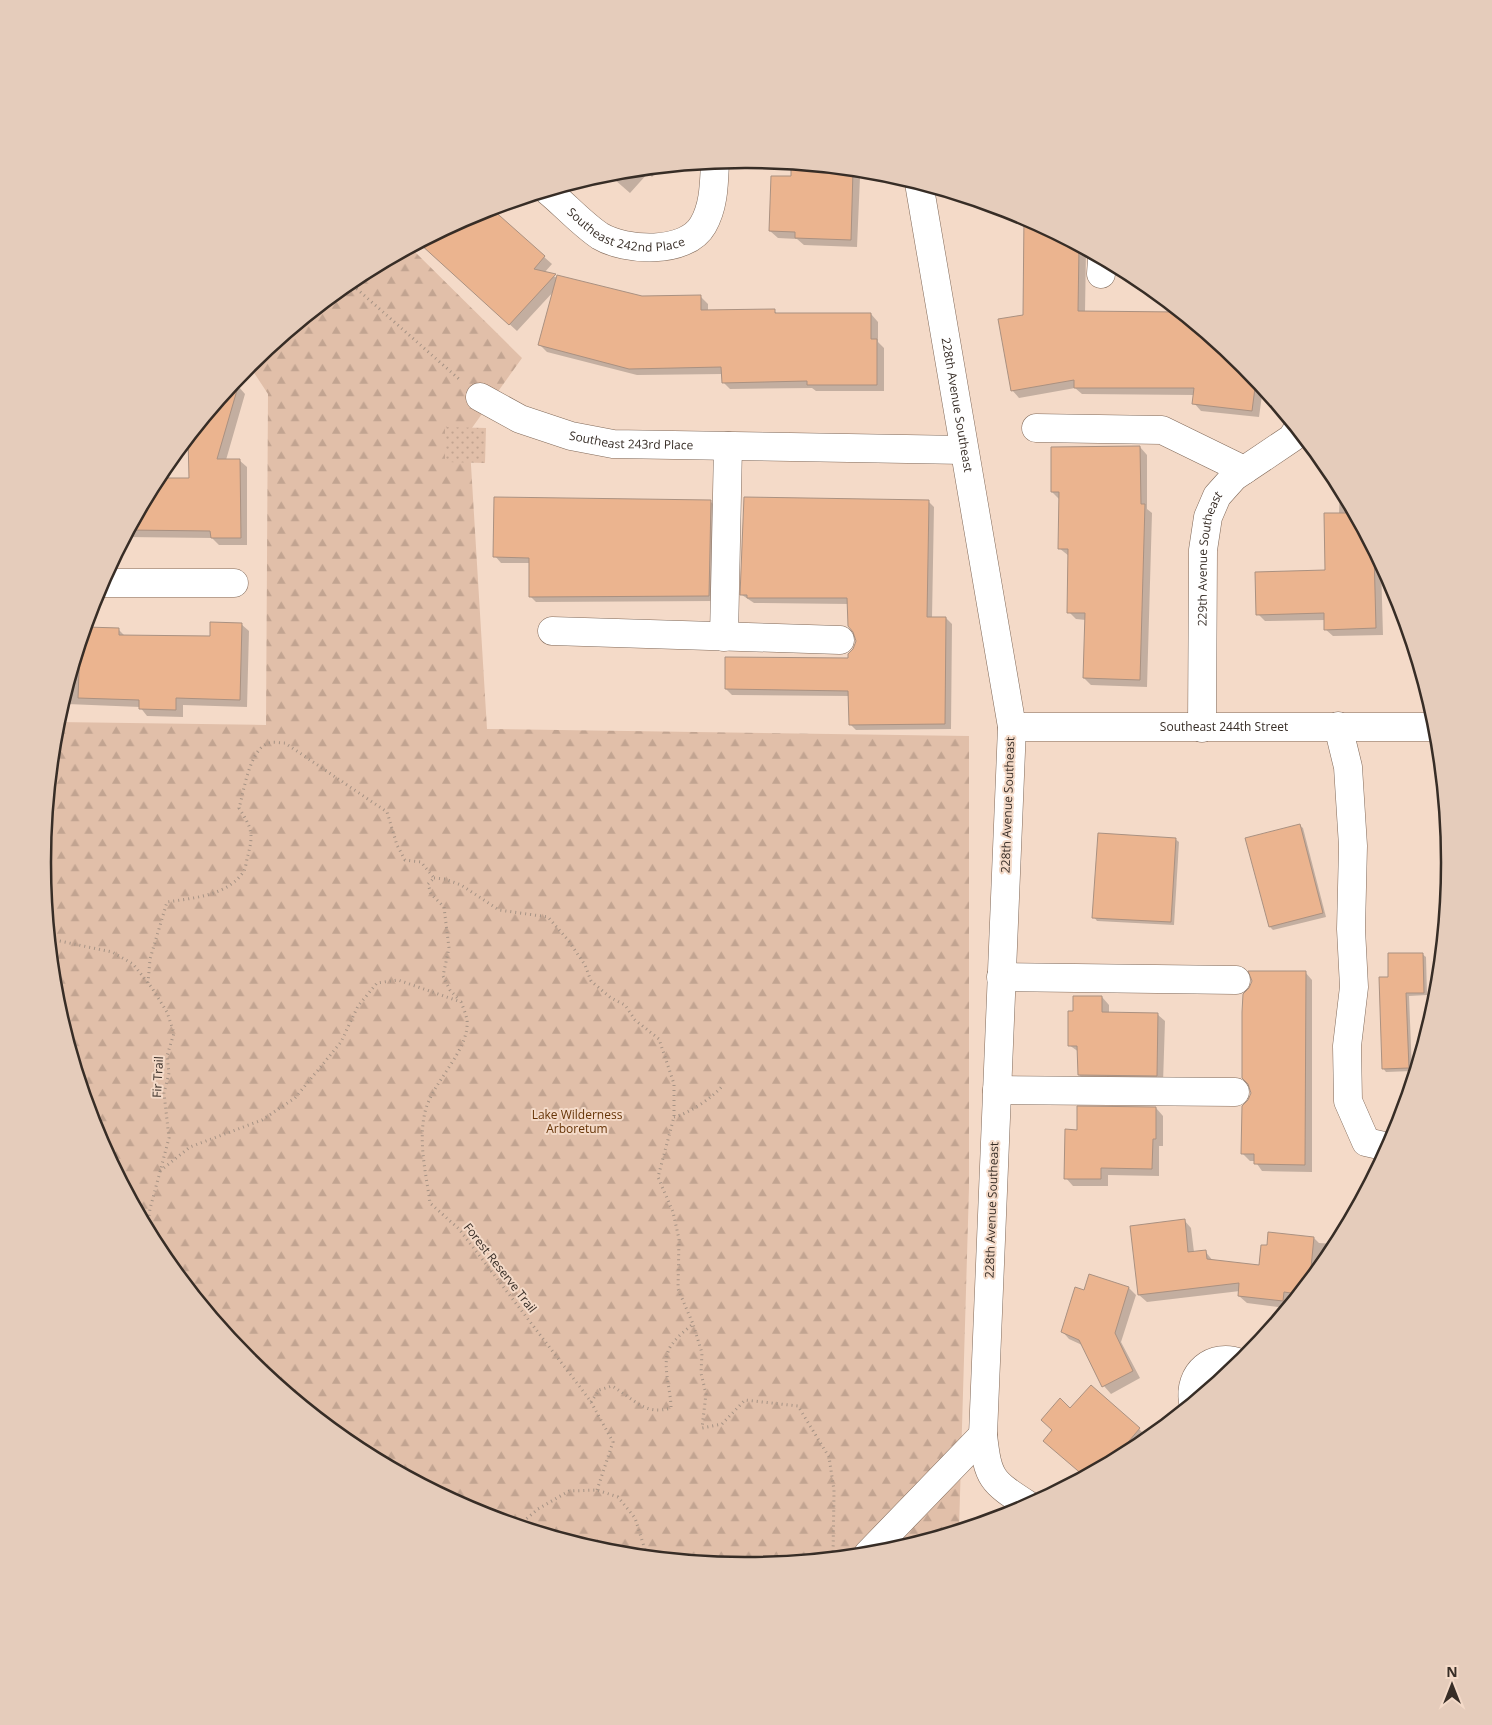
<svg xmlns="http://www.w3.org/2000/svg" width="1492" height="1725" font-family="'Open Sans',sans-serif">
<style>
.forest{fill:url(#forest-firs)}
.park{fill:url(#park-dots)}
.shadow{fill:#0003}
.building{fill:#ebb48f;stroke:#aa9181}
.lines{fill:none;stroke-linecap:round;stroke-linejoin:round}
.minor-casing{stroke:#806959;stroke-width:29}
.path{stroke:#a69385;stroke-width:3;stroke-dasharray:1 4;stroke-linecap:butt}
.minor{stroke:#fff;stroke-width:28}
.labels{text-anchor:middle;stroke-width:4;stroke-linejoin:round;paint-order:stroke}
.street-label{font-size:12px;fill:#372d26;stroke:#f4dac8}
.park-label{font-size:12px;fill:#663407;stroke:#f4dac8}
.rim{fill:none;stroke:#372d26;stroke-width:2.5}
</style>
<defs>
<pattern id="forest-firs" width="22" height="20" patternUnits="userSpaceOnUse" patternTransform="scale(1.25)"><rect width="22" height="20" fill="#e1bfa9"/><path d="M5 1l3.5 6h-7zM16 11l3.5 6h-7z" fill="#c2a491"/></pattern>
<pattern id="park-dots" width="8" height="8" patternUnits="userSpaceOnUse" patternTransform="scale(1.25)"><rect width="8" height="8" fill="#e1bfa9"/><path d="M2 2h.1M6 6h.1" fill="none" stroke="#c2a491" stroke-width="1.8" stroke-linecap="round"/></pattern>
</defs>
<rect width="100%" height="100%" fill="#f4dac8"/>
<polygon class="forest" points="411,248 522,358 469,432 487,729 969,736 969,1188 959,1530 883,1553 746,1566 608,1552 477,1512 355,1447 248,1360 161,1253 96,1131 56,999 43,862 57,722 266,725 268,394 249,365 355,277"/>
<polygon class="park" points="445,427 486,428 485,463 445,462"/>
<g class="shadow">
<polygon points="661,167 652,177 648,173 630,193 607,173"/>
<polygon points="793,168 853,170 860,177 857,247 804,245 797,239 778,238 770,231 792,177"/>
<polygon points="998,207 1015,213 1086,250 1085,312 1178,313 1178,312 1244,365 1263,388 1259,417 1201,411 1194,403 1195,395 1082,394 1075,388 1019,398 1012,390 1024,316 1025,218 1006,218"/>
<polygon points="490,209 552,264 544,273 558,278 642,298 701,297 708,304 708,312 774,311 778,314 871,314 878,322 878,342 884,348 884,391 816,391 812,388 730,389 723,382 723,374 637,375 547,352 540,345 554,291 517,331 420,243"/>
<polygon points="238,386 245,394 226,460 239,460 247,467 247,545 219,545 212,538 126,537 157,479 190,480"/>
<polygon points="1140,447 1147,455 1147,509 1152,513 1147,687 1091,685 1084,678 1086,620 1076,619 1069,612 1069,556 1059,548 1060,500 1052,492"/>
<polygon points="1340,488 1381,565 1383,635 1333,636 1325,629 1325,620 1265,621 1258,614 1327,571 1339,514"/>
<polygon points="928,501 934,507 932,618 946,618 952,624 951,729 856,730 850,724 850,696 732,695 726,689 849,659 857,641 849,604 754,603 742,595"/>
<polygon points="711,502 717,508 715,601 536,602 530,596 530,563 501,563 495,556"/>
<polygon points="241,624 249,631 247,707 183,705 183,717 147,716 140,707 67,704 67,708 61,708 86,628 118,629 125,636 211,637"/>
<polygon points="1299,825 1303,828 1326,917 1273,930 1270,927"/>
<polygon points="1175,839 1179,842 1174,925 1097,921 1094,917"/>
<polygon points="1422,954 1426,957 1427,995 1409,996 1412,1071 1386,1072 1383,1068 1389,978"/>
<polygon points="1305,972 1312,980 1312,1172 1262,1171 1255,1161 1250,1161 1243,1154 1249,1101"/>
<polygon points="1102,997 1109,1005 1109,1013 1157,1014 1165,1021 1163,1083 1086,1082 1079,1075 1079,1052 1069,1045 1074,1012"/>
<polygon points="1156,1108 1163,1116 1163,1146 1159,1146 1159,1176 1108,1175 1108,1186 1073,1186 1066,1178 1078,1131"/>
<polygon points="1184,1220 1191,1228 1194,1252 1205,1251 1213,1261 1260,1267 1314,1238 1319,1243 1336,1244 1331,1254 1293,1299 1290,1299 1286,1308 1247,1303 1239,1296 1240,1291 1147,1302 1139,1295"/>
<polygon points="1129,1288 1136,1295 1121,1342 1140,1378 1111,1394 1104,1386 1082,1345 1069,1339 1062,1331 1085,1292"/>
<polygon points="1071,1409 1139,1429 1146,1436 1137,1448 1084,1476 1054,1430"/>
</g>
<g class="building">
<polygon points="791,167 853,170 851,240 795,238 795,232 769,231 771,176 791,176"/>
<polygon points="491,208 545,256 534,269 556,274 509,325 419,243 477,212"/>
<polygon points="1024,217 1079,247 1078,311 1179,312 1244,365 1256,380 1252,411 1192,404 1194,388 1074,388 1074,380 1011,391 998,319 1023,315"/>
<polygon points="557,275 642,296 701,295 701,310 775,309 775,313 871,313 871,339 877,339 877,385 807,385 807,381 722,383 721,367 629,369 538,345"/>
<polygon points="242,373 217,459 240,459 241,538 211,538 210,531 130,530 158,478 189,478 188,438"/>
<polygon points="1140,446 1141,504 1145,504 1140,680 1083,678 1085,613 1067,613 1068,549 1058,549 1059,492 1051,492 1051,447"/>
<polygon points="494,497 711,500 709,596 529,597 529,558 493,557"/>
<polygon points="744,497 929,500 927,617 946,617 945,724 849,725 848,691 725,689 725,657 848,658 848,654 853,649 856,641 853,632 848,626 847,598 747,598 747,595 740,595"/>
<polygon points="1324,513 1353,513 1374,552 1376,628 1324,630 1324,613 1256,615 1255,572 1325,570"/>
<polygon points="210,622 242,623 240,700 176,698 176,710 139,709 139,700 78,698 80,646 86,627 119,628 119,635 210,636"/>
<polygon points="1300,824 1323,913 1269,927 1245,838"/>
<polygon points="1098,833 1176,838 1171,922 1092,918"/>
<polygon points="1388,953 1423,953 1424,993 1406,993 1409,1068 1382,1069 1379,977 1388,977"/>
<polygon points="1248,971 1306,971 1305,1165 1254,1164 1254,1154 1241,1154 1242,1106 1248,1100 1251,1093 1248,1084 1242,1078 1242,1012 1243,994 1249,988 1252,981"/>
<polygon points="1073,996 1102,996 1102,1012 1158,1013 1157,1076 1078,1075 1077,1046 1068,1046 1068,1011 1073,1011"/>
<polygon points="1077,1106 1156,1107 1156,1139 1153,1139 1152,1169 1101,1168 1101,1179 1064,1179 1065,1129 1077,1130"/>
<polygon points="1185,1219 1188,1252 1206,1250 1207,1259 1259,1265 1261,1245 1267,1245 1268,1232 1314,1237 1310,1278 1298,1294 1284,1292 1283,1301 1238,1296 1239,1283 1138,1295 1130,1226"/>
<polygon points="1089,1274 1129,1287 1115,1333 1133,1371 1102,1387 1079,1340 1061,1332 1075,1287 1084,1290"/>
<polygon points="1091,1385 1140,1428 1113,1460 1084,1476 1043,1441 1052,1430 1041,1420 1060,1398 1070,1408"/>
</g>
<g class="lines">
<defs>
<g id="minor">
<path id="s1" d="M 919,183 L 1012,727 L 983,1435 C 988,1479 991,1481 1028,1505"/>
<path id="s2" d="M 548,191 C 565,205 582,224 600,236 C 625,251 686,255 703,225 C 714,206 714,184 715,162"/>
<polyline points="1101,274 1102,259"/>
<path id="s3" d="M 480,397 L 520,419 L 571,436 L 613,444 L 964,450"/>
<polyline points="1036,428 1162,430 1244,470"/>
<polyline points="101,583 234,583"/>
<polyline points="552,631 840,640"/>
<polyline points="724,637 728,446"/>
<polyline points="1338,726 1348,767 1353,846 1351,929 1354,987 1347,1046 1348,1101 1366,1142 1388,1147"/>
<path id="s4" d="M 1012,727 L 1436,727"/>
<path id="s5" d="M 1202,728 L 1203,550 L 1208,517 L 1217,496 L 1234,477 L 1292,438 L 1297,430"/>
<polyline points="1001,977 1236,980"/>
<polyline points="997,1090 1235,1092"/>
<path d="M 1193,1402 C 1188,1373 1213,1352 1240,1363"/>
<polyline points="868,1554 983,1435"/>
</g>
</defs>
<use href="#minor" class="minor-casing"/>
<g class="path">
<polyline points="349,282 459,379"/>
<polyline points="434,878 445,879 461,885 499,910 548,917 568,940 585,965 591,981 611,998 625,1005 635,1020 659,1039 674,1084 674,1117 658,1177 673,1212 679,1239 678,1289 693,1324"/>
<polyline points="50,939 112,952 133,964 152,988 167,1012 174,1033 167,1056 169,1073 164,1093 169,1138 150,1209 147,1228"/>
<path d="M 148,983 L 150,959 L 167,902 C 193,898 225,896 242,874 C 246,870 246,861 248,855 C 254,833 251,827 239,808 C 244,791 249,753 266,744 C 271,741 279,743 285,743 L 387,812 L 397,845 L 405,860 L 421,862 L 434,878 L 428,884 L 431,894 L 444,907 L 449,948 L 443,976 L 450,990 L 459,1000"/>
<path d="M 674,1117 C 688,1114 714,1097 723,1085"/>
<path d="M 160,1171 L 190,1147 L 262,1120 L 295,1098 L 341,1042 L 358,1006 L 377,983 L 398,980 L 461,1002 C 463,1007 466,1014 467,1020 C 470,1050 432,1082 425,1112 C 418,1142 426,1173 430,1203 L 459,1229 L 580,1387 L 591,1402 L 613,1442 L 597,1490"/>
<path d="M 591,1402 L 599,1390 L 612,1386 C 634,1399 645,1416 671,1408 C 671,1387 659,1359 673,1343 C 678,1336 686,1330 693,1324 L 702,1353 L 701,1373 L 706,1394 L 702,1428 L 722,1424 L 745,1400 L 798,1406 L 829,1457 L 834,1490 L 833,1557"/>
<polyline points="519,1525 538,1509 569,1491 597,1490 618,1497 635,1518 647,1556"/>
</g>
<use href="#minor" class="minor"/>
</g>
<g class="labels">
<g class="street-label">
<text dy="4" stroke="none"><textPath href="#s2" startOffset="92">Southeast 242nd Place</textPath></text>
<text dy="4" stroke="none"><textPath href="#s1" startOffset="225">228th Avenue Southeast</textPath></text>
<text dy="4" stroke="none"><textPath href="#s3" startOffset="160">Southeast 243rd Place</textPath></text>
<text dy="4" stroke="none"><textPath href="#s5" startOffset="170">229th Avenue Southeast</textPath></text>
<text dy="4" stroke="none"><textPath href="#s4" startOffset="212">Southeast 244th Street</textPath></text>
<text transform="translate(1008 805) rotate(-88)" y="4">228th Avenue Southeast</text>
<text transform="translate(158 1077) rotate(-87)" y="4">Fir Trail</text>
<text transform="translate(992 1210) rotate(-88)" y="4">228th Avenue Southeast</text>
<text transform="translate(500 1268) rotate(52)" y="4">Forest Reserve Trail</text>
</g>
<g class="park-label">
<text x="577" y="1119">Lake Wilderness<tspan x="577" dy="14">Arboretum</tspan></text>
</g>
</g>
<path d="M0 0H1492V1725H0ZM745 168H747A694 694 0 0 1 1441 862V863A694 694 0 0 1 747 1557H745A694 694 0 0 1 51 863V862A694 694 0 0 1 745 168Z" fill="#e5ccbb" fill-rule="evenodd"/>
<path class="rim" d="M745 168H747A694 694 0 0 1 1441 862V863A694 694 0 0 1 747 1557H745A694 694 0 0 1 51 863V862A694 694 0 0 1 745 168Z"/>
<g transform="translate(1452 1685)" stroke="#f4dac8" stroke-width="4" paint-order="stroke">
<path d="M0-4L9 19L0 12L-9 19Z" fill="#372d26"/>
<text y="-8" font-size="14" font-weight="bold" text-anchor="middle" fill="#372d26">N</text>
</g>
</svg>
